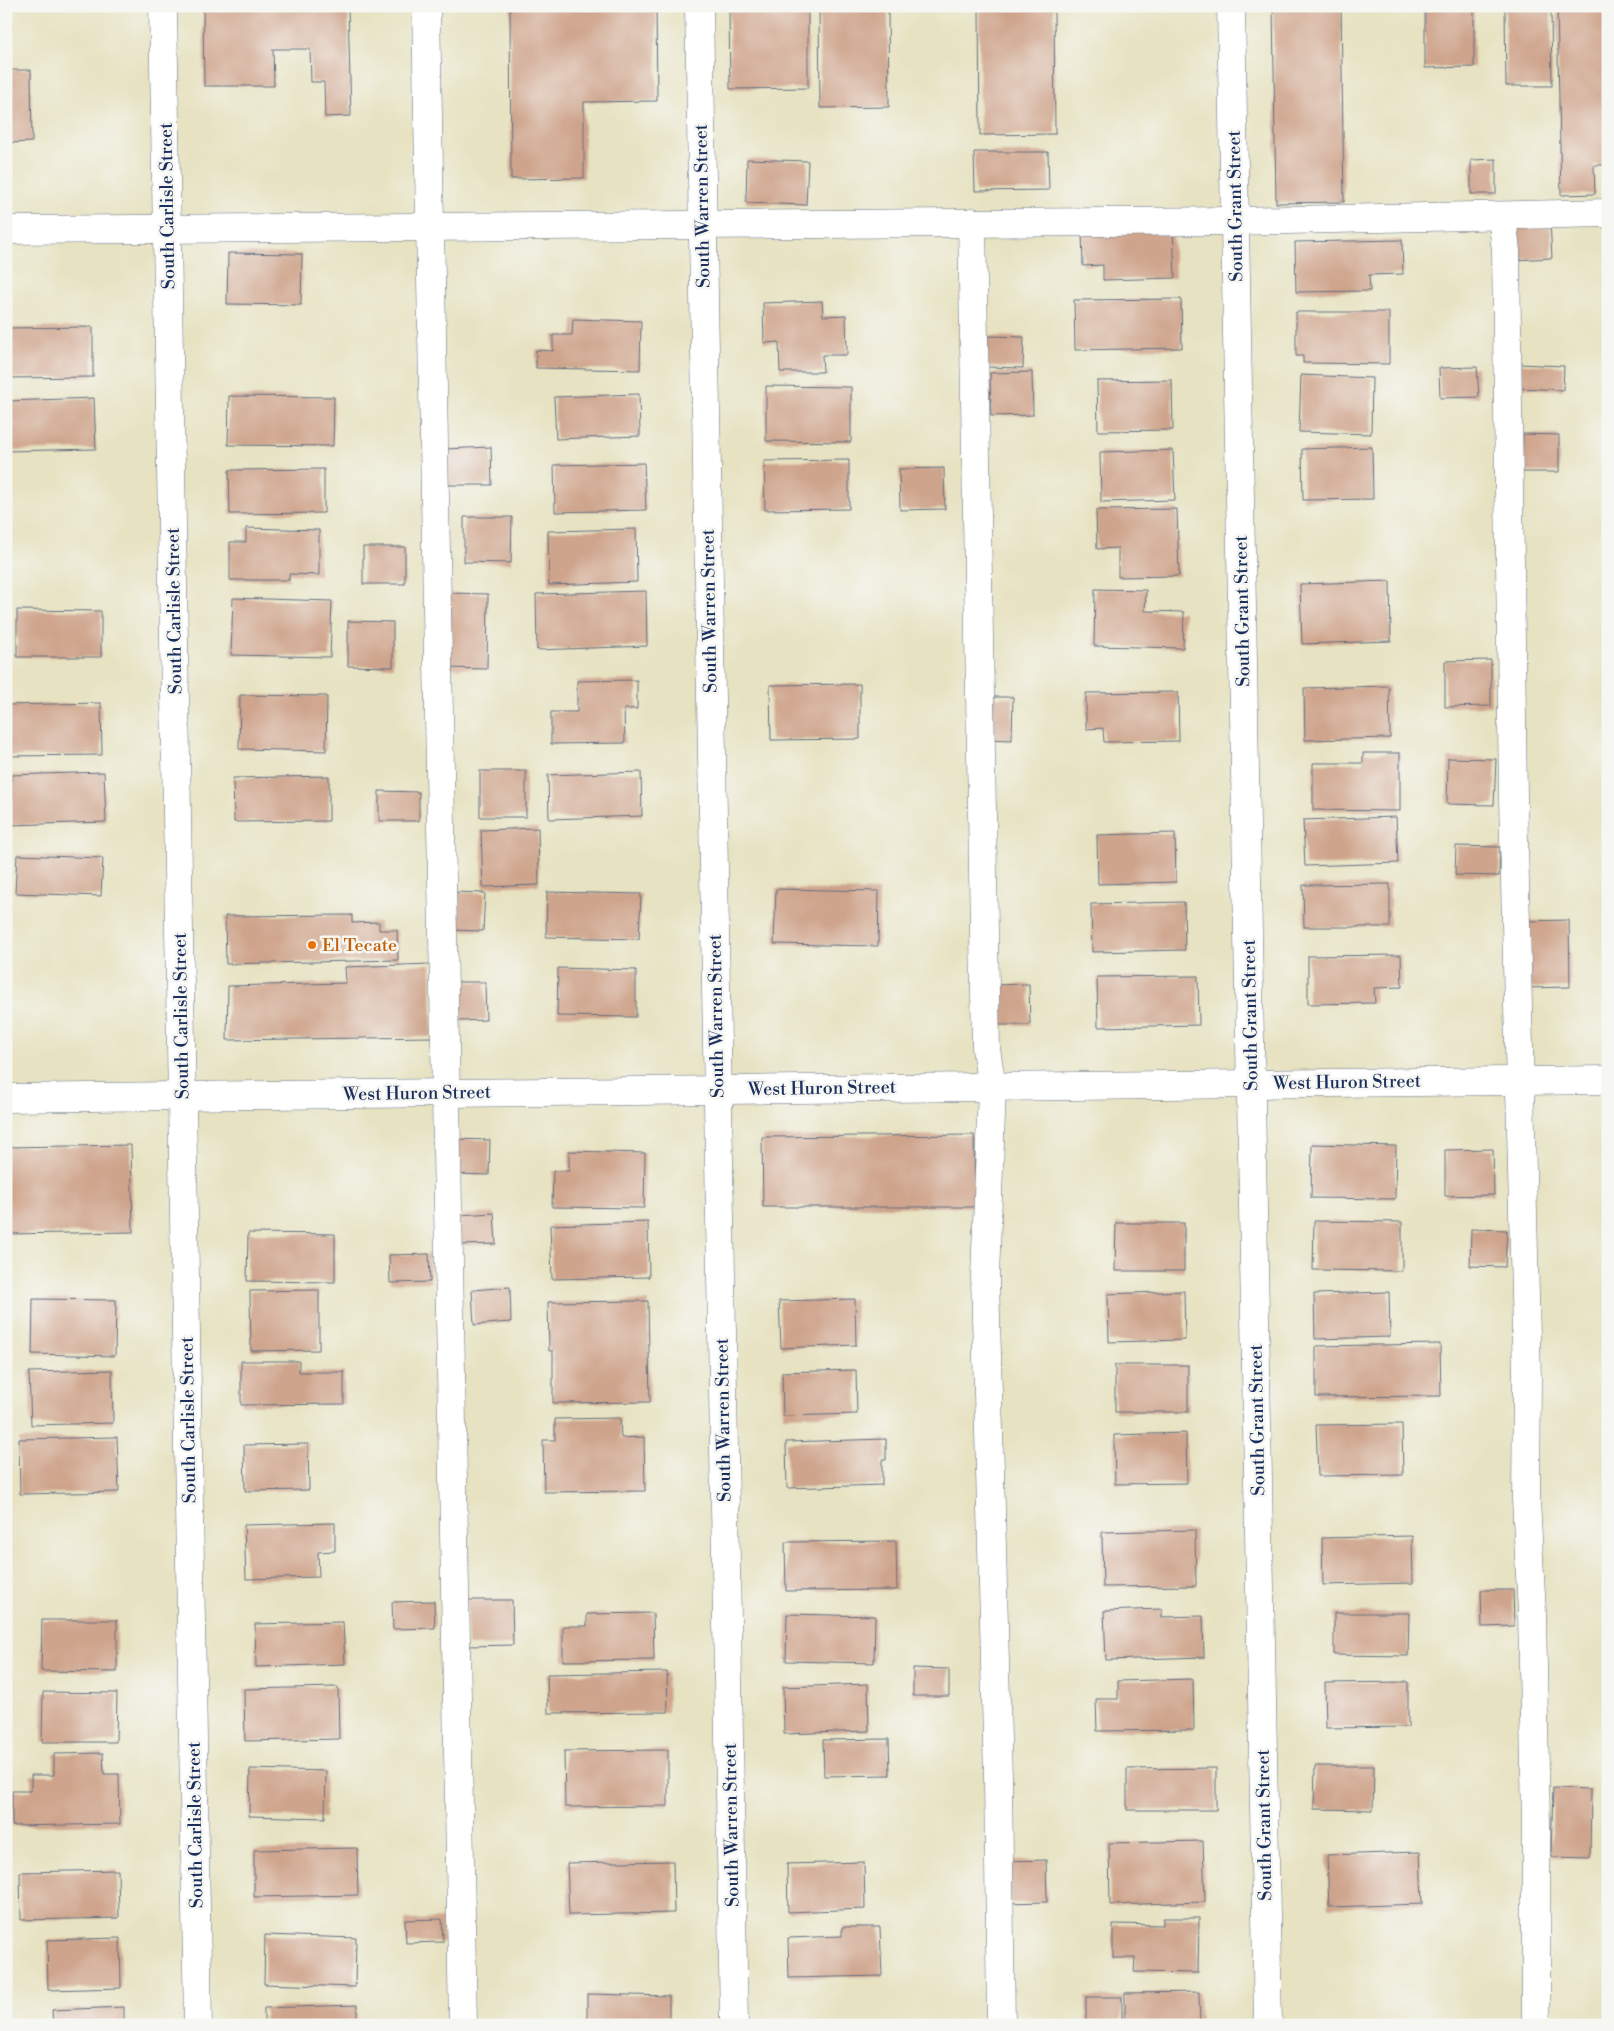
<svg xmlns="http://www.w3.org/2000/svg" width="1614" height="2031" font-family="'Libre Bodoni',serif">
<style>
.building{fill:#cfa48c}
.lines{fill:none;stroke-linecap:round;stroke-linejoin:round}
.minor-casing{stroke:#626e81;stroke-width:29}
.minor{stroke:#fff;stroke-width:28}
.food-dot{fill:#e8710a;stroke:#f6f6f2;stroke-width:2}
.labels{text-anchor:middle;stroke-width:5;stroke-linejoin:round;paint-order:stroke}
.street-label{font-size:18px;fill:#1b2f5e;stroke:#f6f6f2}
.food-label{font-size:18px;fill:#c56008;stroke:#f6f6f2;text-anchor:start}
</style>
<rect width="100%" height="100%" fill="#f6f6f2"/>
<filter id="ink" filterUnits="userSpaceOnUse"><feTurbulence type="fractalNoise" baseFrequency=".02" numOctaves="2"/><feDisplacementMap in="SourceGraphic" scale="10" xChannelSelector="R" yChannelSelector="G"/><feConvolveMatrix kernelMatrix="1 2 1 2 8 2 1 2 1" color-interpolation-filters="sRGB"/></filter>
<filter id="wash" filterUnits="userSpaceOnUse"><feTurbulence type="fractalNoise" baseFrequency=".0096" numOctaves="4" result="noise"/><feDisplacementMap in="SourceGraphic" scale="20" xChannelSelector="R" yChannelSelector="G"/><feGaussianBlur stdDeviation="1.12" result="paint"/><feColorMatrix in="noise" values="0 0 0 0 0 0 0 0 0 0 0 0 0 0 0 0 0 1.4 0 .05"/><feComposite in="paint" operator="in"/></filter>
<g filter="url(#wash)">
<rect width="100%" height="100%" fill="#e7e2c1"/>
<g id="blocks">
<g class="building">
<rect x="6" y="6" width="5" height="24"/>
<polygon points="203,6 348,6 351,116 325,117 324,82 311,82 310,49 273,49 274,86 204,86"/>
<polygon points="510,6 656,6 657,101 584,102 584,178 511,179"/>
<polygon points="729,6 808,6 808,88 730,89"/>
<polygon points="819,6 888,6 889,107 820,108"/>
<polygon points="979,6 1054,6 1055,134 980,135"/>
<polygon points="1273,6 1341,6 1344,202 1276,203"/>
<polygon points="1425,6 1474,6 1474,67 1425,68"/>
<polygon points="1557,6 1608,6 1608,165 1594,165 1595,194 1561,195"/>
<polygon points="1505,8 1551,8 1552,86 1506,86"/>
<polygon points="6,70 31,70 32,142 6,143"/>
<polygon points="974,152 1048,152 1049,190 975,191"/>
<polygon points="747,159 808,161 806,205 746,203"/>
<polygon points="1496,159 1496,194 1471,194 1471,160"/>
<polygon points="1550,220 1552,258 1514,260 1512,221"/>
<polygon points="1173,228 1175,278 1103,280 1103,265 1083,266 1082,231"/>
<polygon points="1402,240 1403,274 1369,275 1370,291 1296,292 1295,242"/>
<polygon points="228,253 302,254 301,305 227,304"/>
<polygon points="1181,299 1182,348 1075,350 1074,300"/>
<polygon points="822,301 823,316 846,315 847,355 822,355 823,372 780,372 779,342 764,343 763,303"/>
<polygon points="1296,312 1389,312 1389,364 1303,363 1303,356 1296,356"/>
<polygon points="573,319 641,321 640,370 536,368 536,350 553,351 553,335 572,335"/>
<polygon points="93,327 93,377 6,378 6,328"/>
<polygon points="988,336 1024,337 1023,368 987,367"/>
<polygon points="1519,364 1564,366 1563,390 1518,388"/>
<polygon points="1477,367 1479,397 1440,398 1439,368"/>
<polygon points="1032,372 1033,415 991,416 990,373"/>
<polygon points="1301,375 1372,378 1371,434 1299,432"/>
<polygon points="1172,380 1173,430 1098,431 1097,381"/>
<polygon points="766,386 851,387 851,442 766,441"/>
<polygon points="639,394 640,436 556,439 554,397"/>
<polygon points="229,396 334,397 333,446 228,445"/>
<polygon points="94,398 96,449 6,451 6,401"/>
<polygon points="1523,434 1559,435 1559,472 1522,472"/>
<polygon points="491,447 492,485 445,485 444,449"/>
<polygon points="1372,447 1373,499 1303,500 1302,449"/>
<polygon points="1173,450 1175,500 1101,502 1100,452"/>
<polygon points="849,460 849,509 765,510 764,461"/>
<polygon points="644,463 646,510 555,512 554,465"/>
<polygon points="944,468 945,509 900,510 899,469"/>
<polygon points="324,469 324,513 230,514 229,470"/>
<polygon points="1177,509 1179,576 1118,577 1118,548 1097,549 1096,510"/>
<polygon points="464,517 512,517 511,563 464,562"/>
<polygon points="246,528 319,530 319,575 289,574 289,580 230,580 230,542 246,542"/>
<polygon points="636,529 637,582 549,585 548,531"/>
<rect x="363" y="547" width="42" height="37"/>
<polygon points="1390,581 1391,641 1302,644 1300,584"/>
<polygon points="1095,589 1146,590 1145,611 1184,612 1183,648 1094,646"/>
<polygon points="646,591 647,646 537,650 536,594"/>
<polygon points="449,593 488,594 487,669 447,668"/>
<polygon points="233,598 332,601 330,657 231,655"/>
<polygon points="17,610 101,611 101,657 17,657"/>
<polygon points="348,621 393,622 393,667 348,666"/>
<polygon points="1491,660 1491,706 1445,707 1445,661"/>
<polygon points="637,680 637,709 624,709 625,743 551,744 551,712 577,712 577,681"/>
<polygon points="860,684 860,739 771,740 770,685"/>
<polygon points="1389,686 1390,738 1305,740 1304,688"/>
<polygon points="1178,692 1179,741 1104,742 1103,728 1086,729 1086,693"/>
<polygon points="240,695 327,696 326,751 239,749"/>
<polygon points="988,697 1013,697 1012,740 987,739"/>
<polygon points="101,703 102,755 6,756 6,705"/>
<polygon points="1363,753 1400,753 1400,811 1313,810 1313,763 1363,763"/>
<polygon points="1448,758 1496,759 1494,805 1447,804"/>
<rect x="480" y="771" width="46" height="46"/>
<polygon points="104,772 106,822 12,825 11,775"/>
<polygon points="641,772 642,816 549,819 548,775"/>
<polygon points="329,776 329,821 234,822 233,778"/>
<polygon points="379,791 419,792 419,821 379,821"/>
<polygon points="1396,817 1398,863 1305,866 1303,820"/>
<polygon points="538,828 539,885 483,887 481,830"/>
<polygon points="1175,833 1176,882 1098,884 1097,835"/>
<polygon points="1456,846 1500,847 1499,876 1455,875"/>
<polygon points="17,855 103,858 101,896 15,893"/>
<polygon points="1390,884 1390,927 1304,927 1303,885"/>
<polygon points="776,889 879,891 878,946 774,944"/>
<polygon points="453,892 485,893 483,931 451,930"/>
<polygon points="547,892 641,894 639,939 546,937"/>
<polygon points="1184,902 1185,950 1092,952 1091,904"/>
<polygon points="352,915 352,923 379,922 379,930 397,930 398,960 226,964 225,916"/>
<polygon points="1569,920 1570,987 1525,988 1524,921"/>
<polygon points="1401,955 1402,987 1374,988 1375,1003 1308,1004 1308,956"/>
<polygon points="431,964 432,1037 227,1040 228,986 346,983 345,967"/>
<polygon points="558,968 636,970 636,1017 557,1016"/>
<polygon points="1198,976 1199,1025 1098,1027 1097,977"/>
<polygon points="457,982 485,982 486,1020 458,1021"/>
<polygon points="1029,984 1030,1025 992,1025 991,985"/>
<polygon points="974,1135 975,1207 763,1207 762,1137"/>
<polygon points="455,1139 490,1140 489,1175 454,1174"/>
<polygon points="1312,1144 1396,1146 1395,1199 1311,1198"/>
<polygon points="131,1145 133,1232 6,1234 6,1147"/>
<polygon points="1493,1149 1494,1195 1445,1196 1445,1150"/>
<polygon points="569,1151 645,1153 644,1208 552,1207 553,1171 569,1171"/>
<polygon points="494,1213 496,1244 459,1245 458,1215"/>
<polygon points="1314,1221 1402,1222 1402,1271 1313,1270"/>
<polygon points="648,1222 649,1277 552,1279 550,1225"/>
<polygon points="1116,1223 1184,1223 1184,1271 1115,1271"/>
<polygon points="1471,1229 1507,1230 1505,1267 1470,1266"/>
<polygon points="248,1233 335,1234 335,1282 247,1281"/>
<polygon points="429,1254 430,1282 390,1283 389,1255"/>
<polygon points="510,1287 511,1322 474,1325 472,1290"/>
<polygon points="319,1290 319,1350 251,1351 250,1291"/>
<polygon points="1184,1291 1185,1340 1109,1342 1108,1294"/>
<polygon points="1389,1292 1390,1337 1315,1339 1314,1294"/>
<polygon points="33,1299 116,1300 115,1356 32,1354"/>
<polygon points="855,1299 856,1345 781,1348 779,1301"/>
<polygon points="648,1301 650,1402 553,1403 553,1351 549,1351 548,1302"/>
<polygon points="1440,1344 1441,1396 1316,1397 1316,1346"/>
<polygon points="241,1361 299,1361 299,1372 344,1372 344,1404 241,1405"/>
<rect x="1115" y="1365" width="73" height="47"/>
<polygon points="112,1370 113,1423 31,1425 29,1372"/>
<polygon points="856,1370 857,1414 783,1416 782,1372"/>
<polygon points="620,1418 621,1438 644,1437 645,1491 544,1492 543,1440 555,1440 555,1419"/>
<polygon points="1402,1424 1403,1475 1318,1476 1316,1425"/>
<polygon points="1186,1433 1187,1483 1115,1484 1114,1435"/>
<polygon points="117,1437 119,1492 20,1494 19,1439"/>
<polygon points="886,1439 886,1460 882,1460 882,1485 787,1488 786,1442"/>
<polygon points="308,1444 309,1490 245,1491 244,1445"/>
<polygon points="335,1523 335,1551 318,1552 319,1577 246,1579 244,1525"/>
<polygon points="1195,1530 1196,1586 1103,1587 1102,1532"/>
<polygon points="1412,1536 1413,1583 1323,1585 1322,1538"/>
<polygon points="896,1541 897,1590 786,1591 785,1542"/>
<polygon points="1481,1590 1513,1590 1514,1626 1482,1627"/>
<polygon points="467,1600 512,1600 513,1645 468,1646"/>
<polygon points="434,1601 435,1628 393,1629 392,1602"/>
<polygon points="1162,1609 1162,1617 1203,1616 1204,1657 1106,1660 1104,1611"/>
<polygon points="653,1613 654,1660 563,1661 563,1626 587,1626 587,1614"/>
<polygon points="1334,1613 1409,1613 1408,1656 1334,1655"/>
<polygon points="787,1614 875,1616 874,1663 786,1661"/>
<polygon points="42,1620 117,1620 117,1672 41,1671"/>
<polygon points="343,1622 345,1664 256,1667 255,1624"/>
<polygon points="913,1668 949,1669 949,1696 913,1696"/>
<polygon points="667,1672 668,1712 548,1713 547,1674"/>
<polygon points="1193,1679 1194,1730 1097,1731 1096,1699 1118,1699 1118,1681"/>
<polygon points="1408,1682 1408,1727 1326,1728 1325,1683"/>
<polygon points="868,1684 869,1731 784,1734 783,1687"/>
<polygon points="338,1687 339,1739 245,1741 244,1689"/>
<polygon points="43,1692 117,1693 116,1742 42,1742"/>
<polygon points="889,1739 890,1775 824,1776 823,1740"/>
<polygon points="668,1750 668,1806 565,1807 564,1751"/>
<polygon points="103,1753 104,1774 119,1774 120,1824 12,1826 12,1791 31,1791 31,1775 54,1775 54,1754"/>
<polygon points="1315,1766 1374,1766 1373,1810 1314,1809"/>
<polygon points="1216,1768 1216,1810 1127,1810 1127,1769"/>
<polygon points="250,1769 326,1771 325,1818 249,1816"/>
<polygon points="1553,1788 1591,1789 1590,1858 1551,1857"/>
<polygon points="1203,1841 1205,1902 1110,1905 1109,1843"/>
<polygon points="357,1848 358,1895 254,1897 254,1850"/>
<polygon points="1420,1852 1422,1904 1329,1907 1327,1855"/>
<polygon points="1046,1860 1047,1902 1007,1903 1006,1861"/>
<polygon points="673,1861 674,1913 569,1915 567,1863"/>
<polygon points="864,1862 865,1909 788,1912 787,1864"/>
<polygon points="118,1870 119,1918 21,1920 20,1872"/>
<polygon points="1163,1918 1199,1918 1198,1973 1134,1972 1135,1958 1113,1958 1113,1924 1163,1925"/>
<polygon points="442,1919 443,1942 406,1943 405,1920"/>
<polygon points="842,1927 880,1927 882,1976 789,1978 788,1938 842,1936"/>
<polygon points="265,1935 356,1938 355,1987 264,1984"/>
<polygon points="120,1938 121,1988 48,1990 47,1940"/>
<polygon points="1199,1992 1200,2025 1125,2025 1125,1993"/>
<polygon points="587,1994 669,1996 669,2025 587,2025"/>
<rect x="1086" y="1997" width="36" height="28"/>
<polygon points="357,2005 357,2025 264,2025 264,2008"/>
<polygon points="124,2007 124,2025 53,2025 52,2010"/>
</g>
</g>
</g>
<g filter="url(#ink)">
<use href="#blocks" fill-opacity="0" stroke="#626e81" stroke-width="1"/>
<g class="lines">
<defs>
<g id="minor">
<polyline points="163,6 198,2025"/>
<polyline points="426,6 463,2025"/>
<polyline points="699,6 734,2025"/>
<polyline points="1231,6 1268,2025"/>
<polyline points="1502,216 1506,251 1513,799 1527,1378 1526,1500 1532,1613 1536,1823 1536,2025"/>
<polyline points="972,222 986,1049 992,1087 985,1278 998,1778 1001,2025"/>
<polyline points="6,230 1235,221 1608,213"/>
<polyline points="6,1098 1608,1080"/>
</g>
</defs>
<use href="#minor" class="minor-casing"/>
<use href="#minor" class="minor"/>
</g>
</g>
<circle class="food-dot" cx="312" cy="945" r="5"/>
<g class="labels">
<g class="street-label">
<text transform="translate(167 206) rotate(-91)" y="6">South Carlisle Street</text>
<text transform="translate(702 206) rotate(-91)" y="6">South Warren Street</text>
<text transform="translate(1235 206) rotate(-91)" y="6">South Grant Street</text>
<text transform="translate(174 611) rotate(-91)" y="6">South Carlisle Street</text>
<text transform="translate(709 611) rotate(-91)" y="6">South Warren Street</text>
<text transform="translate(1242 611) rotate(-91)" y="6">South Grant Street</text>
<text transform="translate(1250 1015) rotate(-91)" y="6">South Grant Street</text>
<text transform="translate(181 1016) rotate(-91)" y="6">South Carlisle Street</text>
<text transform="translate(716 1016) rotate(-91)" y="6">South Warren Street</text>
<text transform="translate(1347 1082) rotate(-1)" y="6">West Huron Street</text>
<text transform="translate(822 1088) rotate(-1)" y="6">West Huron Street</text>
<text transform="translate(417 1093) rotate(-1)" y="6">West Huron Street</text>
<text transform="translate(188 1420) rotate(-91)" y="6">South Carlisle Street</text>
<text transform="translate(723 1420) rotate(-91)" y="6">South Warren Street</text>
<text transform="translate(1257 1420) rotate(-91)" y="6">South Grant Street</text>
<text transform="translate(195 1825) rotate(-91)" y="6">South Carlisle Street</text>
<text transform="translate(731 1825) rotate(-91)" y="6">South Warren Street</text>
<text transform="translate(1264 1825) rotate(-91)" y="6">South Grant Street</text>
</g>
<g class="food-label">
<text x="322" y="951">El Tecate</text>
</g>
</g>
<rect width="1614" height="2031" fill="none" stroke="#f6f6f2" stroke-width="25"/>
</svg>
